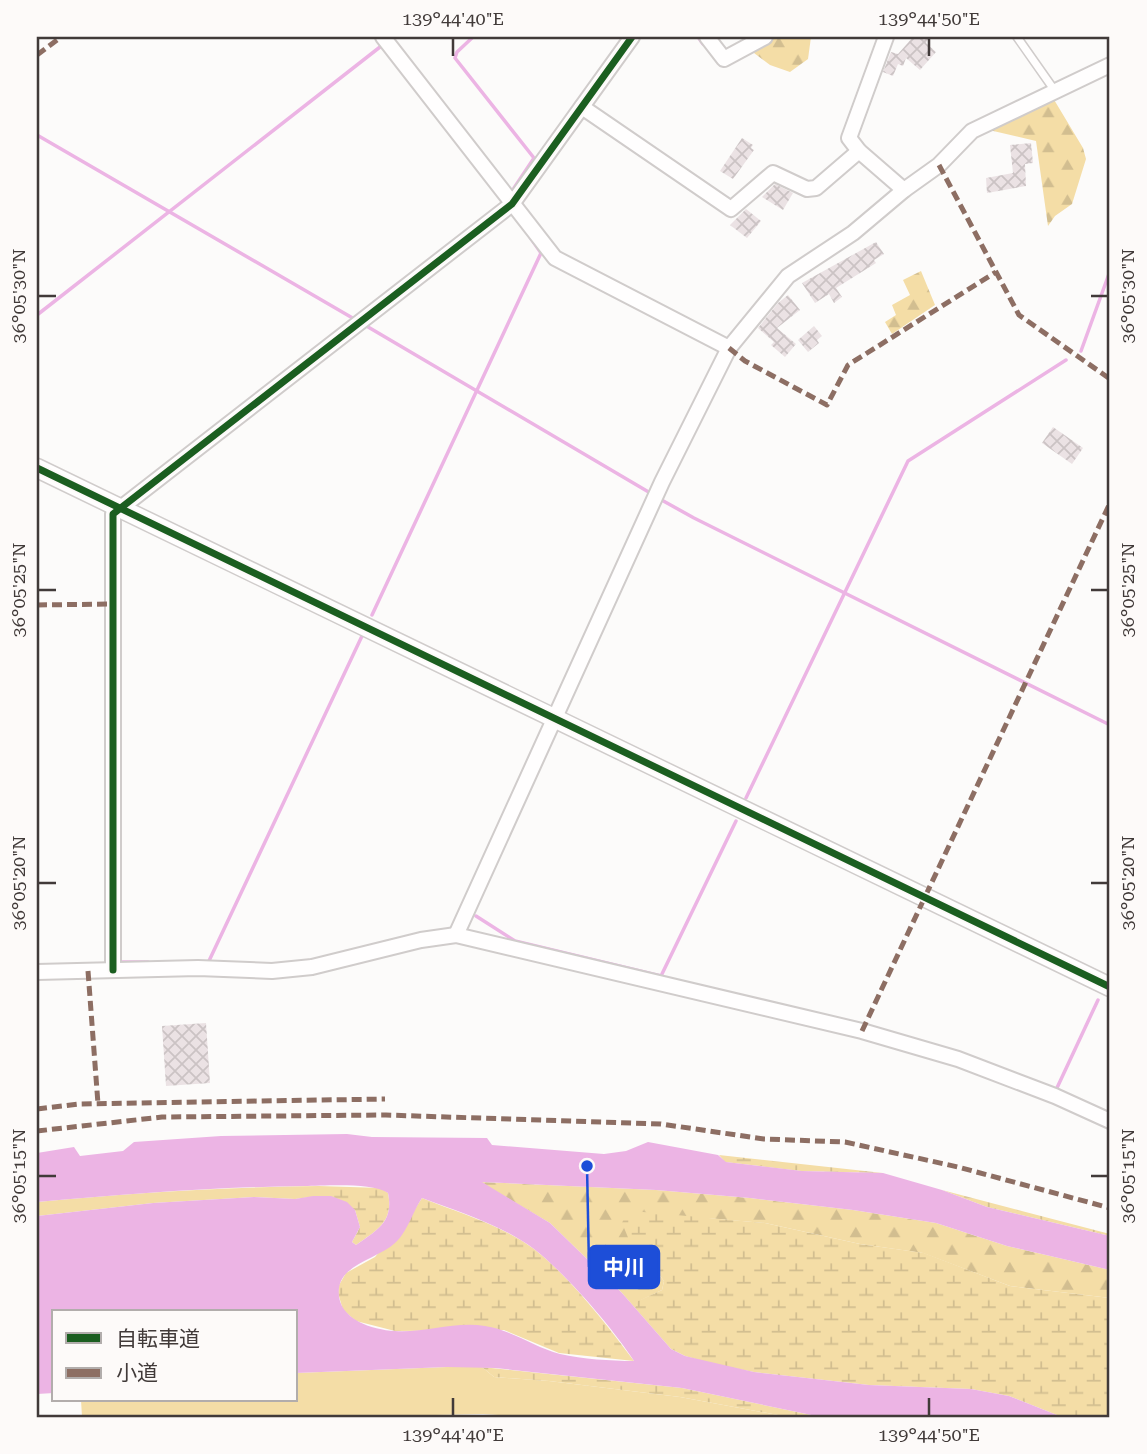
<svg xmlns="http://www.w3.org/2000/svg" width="1147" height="1454" font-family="'Roboto Serif','Noto Sans JP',serif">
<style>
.green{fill:#f4dda6}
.forest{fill:url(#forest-firs)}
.wetland{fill:url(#wetland-marsh)}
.water{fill:#ecb4e4;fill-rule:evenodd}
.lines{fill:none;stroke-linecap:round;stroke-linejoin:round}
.stream{stroke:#ecb4e4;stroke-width:3.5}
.building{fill:url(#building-cross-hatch)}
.service-casing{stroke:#d0cccb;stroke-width:10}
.minor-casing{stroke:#d0cccb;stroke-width:18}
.tertiary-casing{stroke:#d0cccb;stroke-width:21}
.service{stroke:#fffefe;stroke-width:7}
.minor{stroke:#fffefe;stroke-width:14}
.tertiary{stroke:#fffefe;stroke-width:18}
.quiet{stroke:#8d6e63;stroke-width:5;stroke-dasharray:10 5;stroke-linecap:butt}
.cycleway-casing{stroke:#fdfaf9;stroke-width:11}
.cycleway{stroke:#1b5e20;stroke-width:7}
.ticks{fill:none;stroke:#413a39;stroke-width:2.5}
.leader{fill:none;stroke:#1d4ed8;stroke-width:2.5}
.callout-dot{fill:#1d4ed8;stroke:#fdfaf9;stroke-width:2.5}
.callout{fill:#1d4ed8;stroke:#1d4ed8;stroke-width:2.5}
.callout-label{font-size:21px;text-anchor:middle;font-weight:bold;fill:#fff}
.neatline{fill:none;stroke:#413a39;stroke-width:2.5}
.ticks-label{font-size:18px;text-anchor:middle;fill:#413a39}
</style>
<defs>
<pattern id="forest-firs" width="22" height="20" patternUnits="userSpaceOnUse" patternTransform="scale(1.75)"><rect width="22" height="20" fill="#f4dda6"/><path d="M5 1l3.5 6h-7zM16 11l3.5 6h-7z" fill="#d2be90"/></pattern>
<pattern id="wetland-marsh" width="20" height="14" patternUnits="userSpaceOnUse" patternTransform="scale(1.75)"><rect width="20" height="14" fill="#f4dda6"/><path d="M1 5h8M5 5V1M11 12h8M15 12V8" fill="none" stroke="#d2be90"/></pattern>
<pattern id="building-cross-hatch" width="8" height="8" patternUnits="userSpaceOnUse" patternTransform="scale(1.75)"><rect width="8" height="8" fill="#ebe2e4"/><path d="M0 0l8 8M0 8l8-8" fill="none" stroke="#cbc3c4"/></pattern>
</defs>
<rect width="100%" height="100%" fill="#fcfbfa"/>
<g class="green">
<path d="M 319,1186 L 319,1196 L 295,1199 L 254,1197 L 153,1203 L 37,1216 L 37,1202 C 131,1193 224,1187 319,1186 Z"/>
<polygon points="447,1367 482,1367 494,1377 549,1381 680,1397 789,1417 528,1417 483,1414 339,1417 82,1417 81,1400 296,1400 296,1373"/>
</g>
<g class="forest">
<polygon points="774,37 811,37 808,59 790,72 770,65 750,50"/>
<polygon points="1053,98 1083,148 1086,159 1072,204 1055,216 1048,226 1036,141 989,130"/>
<polygon points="921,271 935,305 892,334 885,322 896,315 892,305 910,295 903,280"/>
<polygon points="480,1182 656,1190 750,1198 853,1210 936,1223 1007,1246 1110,1270 1110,1298 1010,1286 923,1253 860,1244 765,1223 706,1218 637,1259 657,1272 664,1281 662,1290 639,1301 635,1308 622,1293 550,1223"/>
</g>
<g class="wetland">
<polygon points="719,1155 883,1173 801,1171 725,1162"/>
<path d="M 319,1186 L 381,1188 L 388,1193 C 394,1222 377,1230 356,1245 L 352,1242 L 360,1227 L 355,1210 L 319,1196 Z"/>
<polygon points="942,1190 1110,1234 1110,1236 987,1207"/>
<path d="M 422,1198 C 459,1213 502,1225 534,1249 C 570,1277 607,1325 634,1361 L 559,1353 L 504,1330 L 395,1331 L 356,1321 L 343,1310 L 338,1293 L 339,1285 L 346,1273 L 375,1257 L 411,1215 Z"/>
<polygon points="643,1212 765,1223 860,1244 924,1253 1010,1286 1110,1298 1110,1417 1062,1417 1009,1396 971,1389 869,1385 754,1372 717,1365 685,1356 671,1349 635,1308 638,1301 662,1290 664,1281 657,1272 637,1259 622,1223 626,1214"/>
<polygon points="482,1367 682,1388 821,1417 789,1417 680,1397 549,1381 494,1377"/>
</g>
<path class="water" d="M 347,1134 L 372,1137 L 487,1138 L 492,1145 L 604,1154 L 626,1151 L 648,1142 L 718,1155 L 726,1162 L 802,1171 L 883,1173 L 942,1190 L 987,1207 L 1110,1236 L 1110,1270 L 1007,1246 L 936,1223 L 853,1210 L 750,1198 L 656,1190 L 482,1182 L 550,1223 L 622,1293 L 671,1349 L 685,1356 L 754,1372 L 869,1385 L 971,1389 L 1009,1396 L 1062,1417 L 821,1417 L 682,1388 L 495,1368 L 447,1367 L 296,1373 L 296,1312 L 54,1312 L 54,1393 L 37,1394 L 37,1216 L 153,1203 L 254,1197 L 295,1199 L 313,1196 L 331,1196 L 347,1202 L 355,1210 L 360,1227 L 352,1242 L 356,1245 C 377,1230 394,1222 388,1193 C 371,1182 325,1186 304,1186 C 214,1187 127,1194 37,1202 L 37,1153 L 74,1147 L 80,1156 L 123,1151 L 134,1142 L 221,1136 ZM 422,1198 C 459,1212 502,1225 534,1249 C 565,1273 613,1328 634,1361 C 610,1361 583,1359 560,1354 C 534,1347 512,1330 485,1326 C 455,1321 425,1333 395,1331 C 371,1330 335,1318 339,1288 C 342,1264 379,1258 395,1243 C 407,1233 413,1211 422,1198 Z"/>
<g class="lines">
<g class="stream">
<polyline points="473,37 457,52 455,58 534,158 514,188"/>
<polyline points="698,37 703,44"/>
<polyline points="37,135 356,320"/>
<polyline points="37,315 380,47"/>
<polyline points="363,324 652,494"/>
<polyline points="1081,351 1110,271"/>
<polyline points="658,498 694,518 1110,725"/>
<polyline points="372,615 541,253 530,237"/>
<polyline points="746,798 908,461 1066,360"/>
<polyline points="476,916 515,941 661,976 736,821"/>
<polyline points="122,962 148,962"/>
<polyline points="208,963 362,636"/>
<polyline points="1056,1090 1098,1000"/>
</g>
</g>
<g class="building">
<polygon points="913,37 930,37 926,43 936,52 920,70 906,58 903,66 898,64 893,76 883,72 891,52 898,54"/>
<polygon points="742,138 753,145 751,148 754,150 733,179 720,171"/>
<polygon points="1031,143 1033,163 1025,164 1026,186 987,193 986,178 1013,173 1010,145"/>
<polygon points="775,184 793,193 783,210 762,197"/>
<polygon points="746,209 761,221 747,238 730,225"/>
<polygon points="876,242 884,254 874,260 876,263 836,288 842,297 834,303 829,294 815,303 802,283"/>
<polygon points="788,295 800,310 777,328 796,344 785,357 771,345 774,342 758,328 778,303"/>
<polygon points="814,326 822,336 817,340 819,343 808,352 798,340"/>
<polygon points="1053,427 1083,448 1072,464 1042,443"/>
<polygon points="206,1023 210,1083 166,1086 162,1026"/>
</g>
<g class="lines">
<defs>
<polyline id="service" points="1017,37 1055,91"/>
<g id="minor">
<polyline points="383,37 555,258 729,348"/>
<polyline points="707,37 724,59 765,37"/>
<polyline points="886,37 849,138 859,151 904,190"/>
<polyline points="582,107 731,209 773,173 807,189 816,188 859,151"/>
<polyline points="456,935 662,482 729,348 788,276 853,233 904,190 939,165 972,131 1110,65"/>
<polyline points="113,970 113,514 512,204 632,37"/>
<polyline points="37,972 198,968 272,971 312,967 421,940 456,935 862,1031 958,1059 1055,1096 1110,1121"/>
</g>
<polyline id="tertiary" points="37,468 1110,987"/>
</defs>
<use href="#service" class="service-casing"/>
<use href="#minor" class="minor-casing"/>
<use href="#tertiary" class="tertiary-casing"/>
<use href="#service" class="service"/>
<use href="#minor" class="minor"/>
<use href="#tertiary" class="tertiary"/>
<g class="quiet">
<polyline points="37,55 61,37"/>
<polyline points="939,165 1019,315 1110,379"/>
<polyline points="729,348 745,361 827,405 848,365 996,272"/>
<polyline points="37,605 112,604"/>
<polyline points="88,971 98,1104"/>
<polyline points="862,1031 1110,503"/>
<polyline points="37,1109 79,1104 385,1099"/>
<polyline points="37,1131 162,1117 386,1115 661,1124 764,1139 845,1142 958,1167 1110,1208"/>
</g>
<defs>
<g id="cycleway">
<polyline points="37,468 1110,987"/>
<polyline points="113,970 113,514 512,204 632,37"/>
</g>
</defs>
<use href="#cycleway" class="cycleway-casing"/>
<use href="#cycleway" class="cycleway"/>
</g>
<path class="ticks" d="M 453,38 L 453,56M 929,38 L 929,56M 38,296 L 56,296M 1091,296 L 1108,296M 38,590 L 56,590M 1091,590 L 1108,590M 38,883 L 56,883M 1091,883 L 1108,883M 38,1176 L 56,1176M 1091,1176 L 1108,1176M 453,1398 L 453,1416M 929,1398 L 929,1416"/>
<path class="leader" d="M587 1166L589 1267"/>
<circle class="callout-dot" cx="587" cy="1166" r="7"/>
<rect class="callout" x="589" y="1246" width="70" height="42" rx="7"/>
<g class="callout-label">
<text x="624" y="1275">中川</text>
</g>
<rect width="1147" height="1454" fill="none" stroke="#fdfaf9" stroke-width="77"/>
<rect x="52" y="1310" width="245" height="91" fill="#fdfaf9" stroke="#b2adac" stroke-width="2"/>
<rect x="66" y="1333" width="35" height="10" fill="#1b5e20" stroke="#b2adac" stroke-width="2"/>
<text x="116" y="1346" font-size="21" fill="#413a39">自転車道</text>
<rect x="66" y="1368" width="35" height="10" fill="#8d6e63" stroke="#b2adac" stroke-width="2"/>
<text x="116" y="1380" font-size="21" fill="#413a39">小道</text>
<rect x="38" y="38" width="1070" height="1378" class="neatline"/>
<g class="ticks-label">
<text x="453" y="25">139°44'40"E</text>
<text x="929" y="25">139°44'50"E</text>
<text transform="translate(19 296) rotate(-90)" y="6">36°05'30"N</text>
<text transform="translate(1128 296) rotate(-90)" y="6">36°05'30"N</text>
<text transform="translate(19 590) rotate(-90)" y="6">36°05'25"N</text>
<text transform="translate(1128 590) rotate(-90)" y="6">36°05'25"N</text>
<text transform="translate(19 883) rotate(-90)" y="6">36°05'20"N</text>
<text transform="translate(1128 883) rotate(-90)" y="6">36°05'20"N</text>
<text transform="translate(19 1176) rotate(-90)" y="6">36°05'15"N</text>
<text transform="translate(1128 1176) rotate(-90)" y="6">36°05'15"N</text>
<text x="453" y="1441">139°44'40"E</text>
<text x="929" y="1441">139°44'50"E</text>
</g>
</svg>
